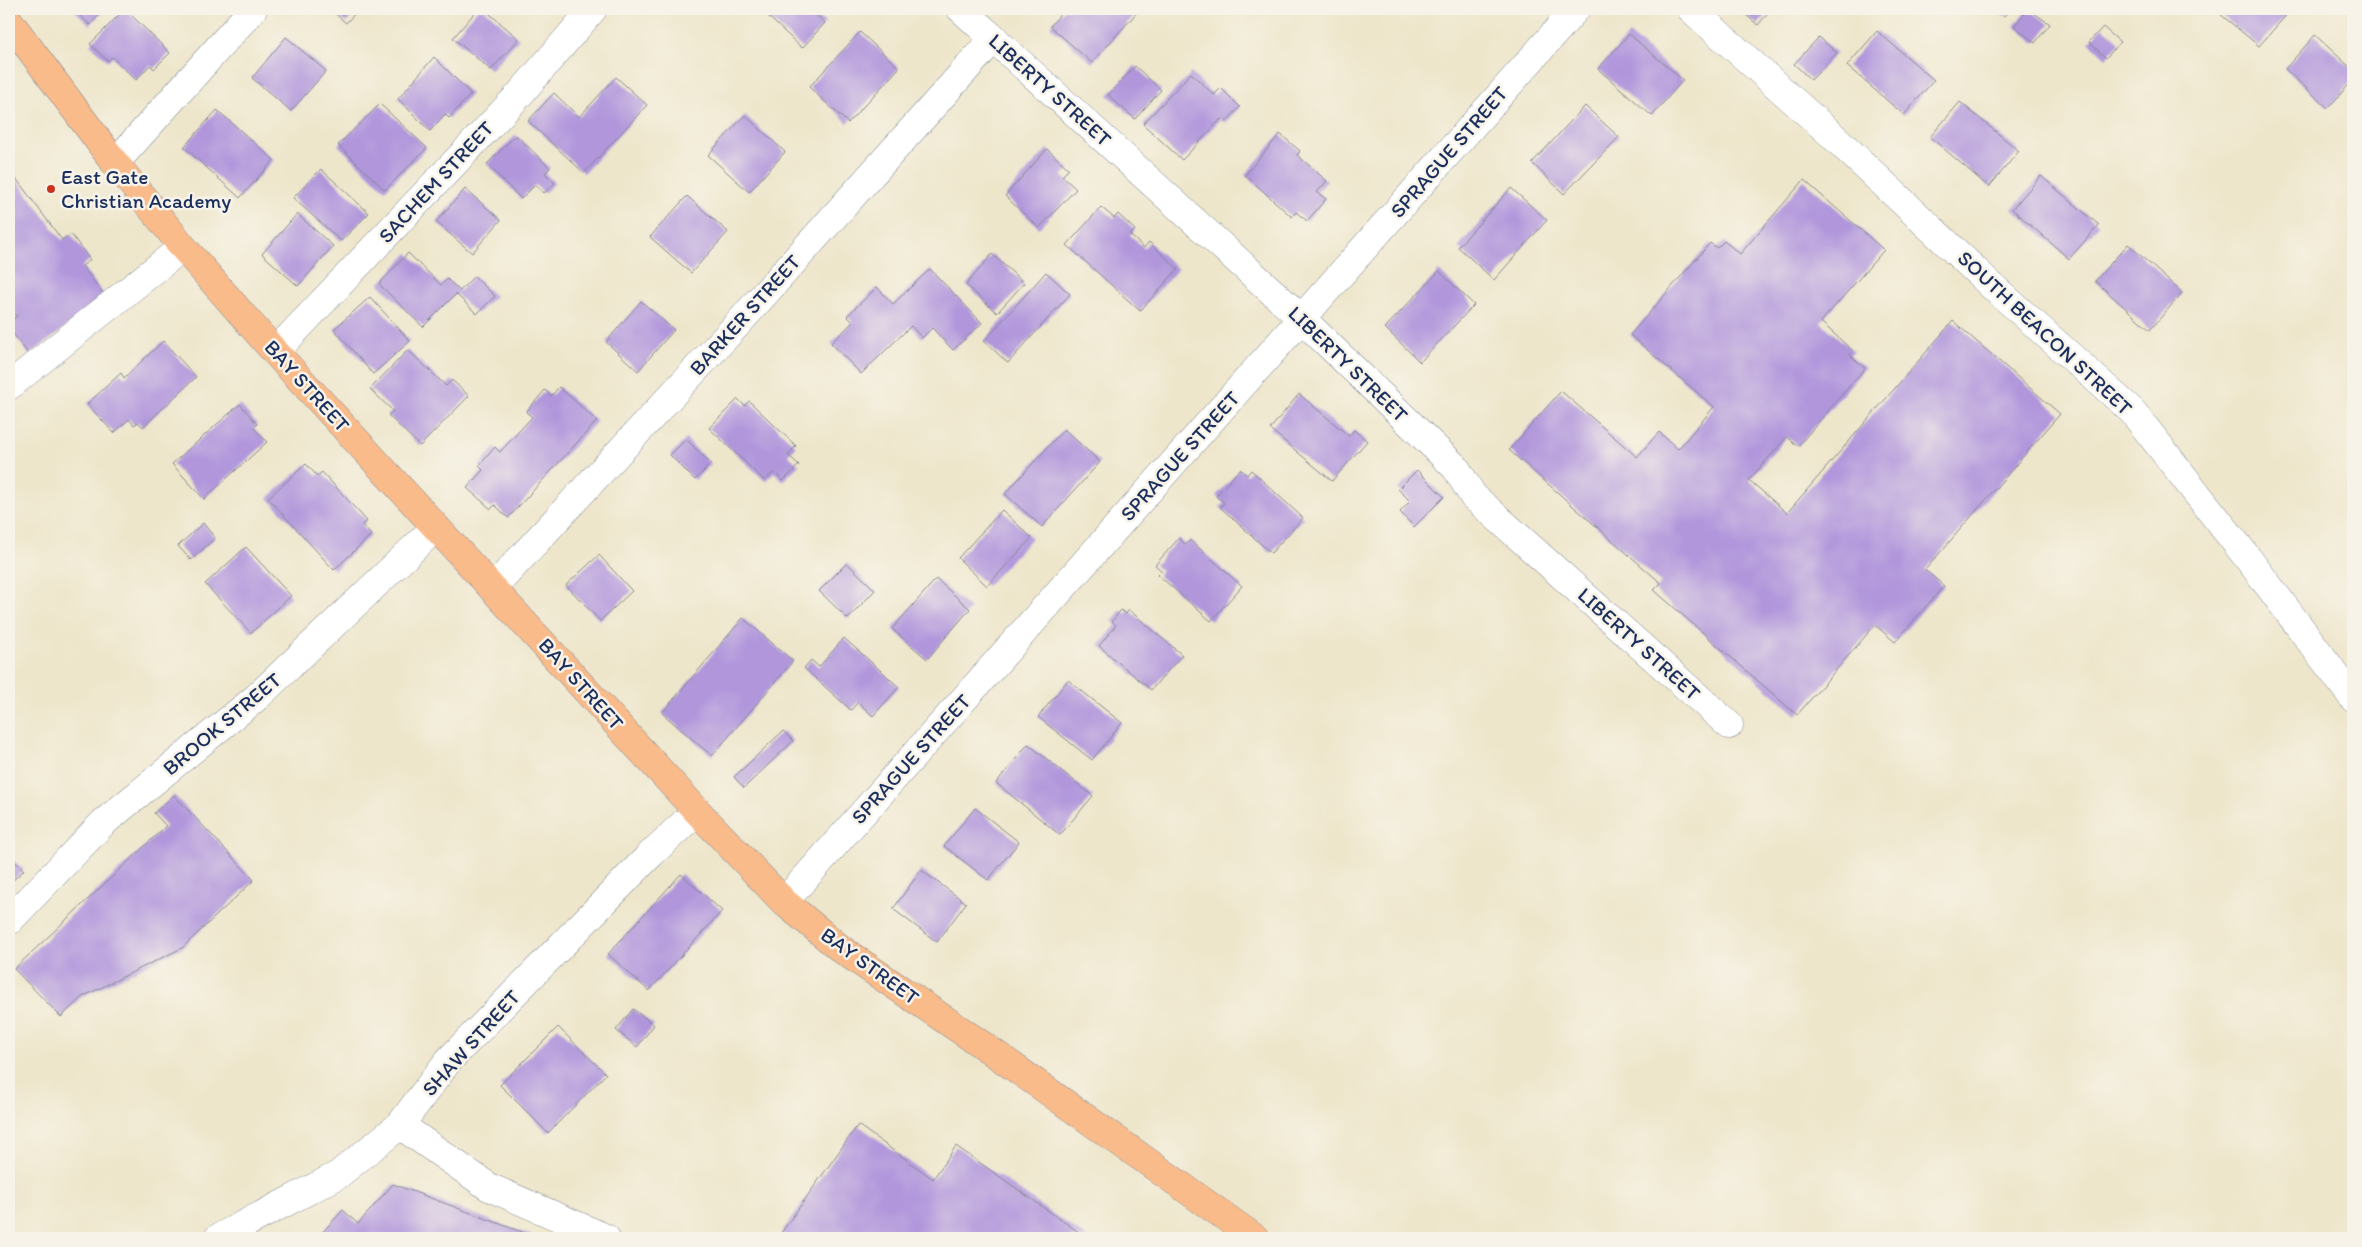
<svg xmlns="http://www.w3.org/2000/svg" width="2362" height="1247" font-family="Itim,sans-serif">
<style>
.building{fill:#b196dc}
.lines{fill:none;stroke-linecap:round;stroke-linejoin:round}
.minor-casing{stroke:#848a94;stroke-width:29}
.major-casing{stroke:#848a94;stroke-width:29}
.minor{stroke:#fff;stroke-width:28}
.major{stroke:#fabb8b;stroke-width:28}
.poi-dot{fill:#c8321e;stroke:#f7f3e8;stroke-width:2}
.labels{text-anchor:middle;stroke-width:5;stroke-linejoin:round;paint-order:stroke}
.street-label{font-size:21px;fill:#1b2f5e;stroke:#f7f3e8}
.poi-label{font-size:21px;fill:#1b2f5e;stroke:#f7f3e8;text-anchor:start}
</style>
<rect width="100%" height="100%" fill="#f7f3e8"/>
<filter id="ink" filterUnits="userSpaceOnUse"><feTurbulence type="fractalNoise" baseFrequency=".02" numOctaves="2"/><feDisplacementMap in="SourceGraphic" scale="10" xChannelSelector="R" yChannelSelector="G"/><feConvolveMatrix kernelMatrix="1 2 1 2 8 2 1 2 1" color-interpolation-filters="sRGB"/></filter>
<filter id="wash" filterUnits="userSpaceOnUse"><feTurbulence type="fractalNoise" baseFrequency=".0096" numOctaves="4" result="noise"/><feDisplacementMap in="SourceGraphic" scale="20" xChannelSelector="R" yChannelSelector="G"/><feGaussianBlur stdDeviation="1.12" result="paint"/><feColorMatrix in="noise" values="0 0 0 0 0 0 0 0 0 0 0 0 0 0 0 0 0 1.4 0 .05"/><feComposite in="paint" operator="in"/></filter>
<g filter="url(#wash)">
<rect width="100%" height="100%" fill="#eee6cb"/>
<g id="blocks">
<g class="building">
<polygon points="73,9 105,9 90,25"/>
<polygon points="125,9 170,53 154,69 150,65 136,80 112,57 108,61 90,44"/>
<polygon points="330,9 359,9 346,23"/>
<polygon points="478,9 484,9 519,39 491,70 453,38"/>
<polygon points="760,9 818,9 814,13 825,23 802,48"/>
<polygon points="1065,9 1140,9 1092,63 1050,26"/>
<polygon points="1739,9 1771,9 1758,25"/>
<polygon points="1995,9 2010,9 2004,16"/>
<polygon points="2028,9 2050,24 2035,43 2014,26"/>
<polygon points="2214,9 2286,9 2289,12 2259,46"/>
<polygon points="2103,27 2120,42 2106,58 2089,42"/>
<polygon points="1877,31 1934,80 1904,115 1847,66"/>
<polygon points="860,32 899,68 848,123 809,87"/>
<polygon points="1629,34 1683,80 1652,116 1598,69"/>
<polygon points="2315,35 2353,70 2353,80 2328,108 2285,69"/>
<polygon points="286,37 326,71 291,111 252,78"/>
<polygon points="1819,37 1837,53 1811,80 1794,64"/>
<polygon points="434,57 471,94 449,118 445,114 430,131 398,99"/>
<polygon points="1135,66 1161,90 1135,119 1108,95"/>
<polygon points="1191,73 1214,95 1221,88 1240,107 1225,123 1221,119 1182,160 1143,124"/>
<polygon points="616,77 647,105 584,173 528,121 554,93 579,117"/>
<polygon points="1960,102 2019,151 1989,187 1930,137"/>
<polygon points="380,104 427,148 385,190 338,145"/>
<polygon points="1585,106 1619,137 1564,194 1532,163"/>
<polygon points="217,110 274,160 240,198 184,147"/>
<polygon points="745,115 785,152 749,192 708,155"/>
<polygon points="1280,134 1300,151 1297,155 1327,181 1317,192 1326,199 1307,221 1296,212 1292,217 1245,175"/>
<polygon points="516,135 550,168 545,173 555,183 544,193 535,185 521,199 487,164"/>
<polygon points="1047,149 1069,169 1062,176 1076,189 1039,228 1005,196"/>
<polygon points="9,169 62,240 71,234 90,260 82,266 106,297 29,355 9,328 9,322 17,316 9,305 9,283 11,281 9,277"/>
<polygon points="321,169 369,213 341,241 293,198"/>
<polygon points="2041,176 2099,225 2069,259 2012,209"/>
<polygon points="1804,180 1884,250 1821,322 1853,351 1850,355 1865,368 1798,446 1787,437 1749,480 1787,513 1953,321 2060,414 1925,570 1944,586 1895,642 1875,625 1797,715 1654,590 1661,583 1509,450 1561,391 1637,457 1659,432 1678,449 1714,407 1630,335 1710,243 1717,248 1724,241 1740,254"/>
<polygon points="1511,188 1547,220 1494,280 1458,247"/>
<polygon points="465,189 501,220 472,253 436,222"/>
<polygon points="687,196 728,232 691,273 650,237"/>
<polygon points="1101,207 1114,218 1118,214 1135,230 1130,235 1144,248 1149,242 1178,269 1140,311 1067,245"/>
<polygon points="297,214 333,246 298,286 262,254"/>
<polygon points="2128,244 2182,293 2150,330 2095,281"/>
<polygon points="408,253 441,285 447,279 460,291 474,276 495,296 477,314 456,294 423,327 379,284"/>
<polygon points="992,254 1024,283 997,313 966,285"/>
<polygon points="930,269 982,323 953,350 932,328 922,338 911,326 861,374 831,343 853,322 847,316 877,287 893,304"/>
<polygon points="1439,271 1474,305 1420,362 1385,328"/>
<polygon points="1046,272 1070,294 1008,363 984,341"/>
<polygon points="370,297 410,341 373,374 334,329"/>
<polygon points="641,301 674,330 638,371 606,342"/>
<polygon points="163,341 196,377 143,427 138,422 134,425 129,419 114,433 87,404 121,373 124,378"/>
<polygon points="408,350 446,386 452,380 469,396 420,446 388,415 393,411 370,389"/>
<polygon points="559,387 597,421 508,518 495,505 491,509 467,488 483,470 479,466 495,447 500,452 532,417 526,412 545,390 551,396"/>
<polygon points="1299,394 1349,436 1354,430 1367,441 1332,481 1270,429"/>
<polygon points="738,399 745,406 749,401 796,446 788,455 799,465 783,481 774,472 765,481 709,428"/>
<polygon points="240,404 257,424 254,428 267,442 204,499 172,464"/>
<polygon points="1064,429 1100,462 1042,527 1005,494"/>
<polygon points="686,439 711,464 695,480 670,455"/>
<polygon points="306,464 317,476 322,472 367,521 362,525 371,535 334,570 268,498"/>
<polygon points="1240,469 1247,475 1251,470 1303,518 1271,553 1220,507 1224,503 1216,496"/>
<polygon points="1417,470 1444,497 1414,527 1400,512 1410,501 1398,489"/>
<polygon points="1002,510 1032,538 987,586 958,558"/>
<polygon points="203,523 215,538 191,560 178,546"/>
<polygon points="1179,538 1186,545 1190,540 1242,586 1211,621 1158,575 1162,571 1155,565"/>
<polygon points="246,547 291,596 251,633 205,584"/>
<polygon points="599,555 632,591 600,621 566,585"/>
<polygon points="847,563 875,590 848,619 819,591"/>
<polygon points="936,579 970,609 927,659 892,629"/>
<polygon points="1121,610 1126,614 1129,610 1182,655 1151,690 1099,646 1116,625 1112,621"/>
<polygon points="743,618 793,661 712,756 662,713"/>
<polygon points="844,638 899,687 873,716 858,702 851,710 804,668 811,660 819,667"/>
<polygon points="1068,680 1122,723 1092,760 1038,717"/>
<polygon points="783,731 793,741 744,788 734,777"/>
<polygon points="1028,744 1093,796 1060,835 996,783"/>
<polygon points="174,795 254,880 182,948 82,997 61,1017 14,969 166,826 154,813"/>
<polygon points="975,808 1019,842 988,880 944,846"/>
<polygon points="9,856 24,870 9,884"/>
<polygon points="921,870 966,903 937,942 893,909"/>
<polygon points="681,874 722,911 649,991 608,954"/>
<polygon points="633,1009 654,1025 637,1047 616,1030"/>
<polygon points="558,1027 606,1074 548,1133 500,1085"/>
<polygon points="858,1125 933,1179 956,1146 1087,1238 789,1238 781,1233"/>
<polygon points="393,1184 538,1238 317,1238 343,1210 358,1224"/>
</g>
</g>
</g>
<g filter="url(#ink)">
<use href="#blocks" fill-opacity="0" stroke="#848a94" stroke-width="1"/>
<g class="lines">
<defs>
<g id="minor">
<polyline points="961,9 1302,319 1456,468 1473,496 1729,725"/>
<polyline points="1691,9 1832,135 1992,286 2132,411 2250,561 2353,698"/>
<polyline points="115,163 253,9"/>
<polyline points="275,352 519,95 593,9"/>
<polyline points="9,386 183,247"/>
<polyline points="493,588 735,327 994,38"/>
<polyline points="784,902 1576,9"/>
<polyline points="9,921 103,823 257,697 435,528"/>
<polyline points="400,1125 489,1187 606,1238"/>
<polyline points="218,1238 338,1175 400,1125 448,1061 651,854 697,811"/>
</g>
<polyline id="major" points="9,21 115,163 183,247 275,352 697,811 784,902 841,949 994,1053 1255,1238"/>
</defs>
<use href="#minor" class="minor-casing"/>
<use href="#major" class="major-casing"/>
<use href="#minor" class="minor"/>
<use href="#major" class="major"/>
</g>
</g>
<circle class="poi-dot" cx="51" cy="189" r="5"/>
<g class="labels">
<g class="street-label">
<text transform="translate(1050 90) rotate(42)" y="7">LIBERTY STREET</text>
<text transform="translate(1449 152) rotate(-49)" y="7">SPRAGUE STREET</text>
<text transform="translate(436 182) rotate(-47)" y="7">SACHEM STREET</text>
<text transform="translate(745 315) rotate(-48)" y="7">BARKER STREET</text>
<text transform="translate(2045 333) rotate(43)" y="7">SOUTH BEACON STREET</text>
<text transform="translate(1348 364) rotate(44)" y="7">LIBERTY STREET</text>
<text transform="translate(307 386) rotate(48)" y="7">BAY STREET</text>
<text transform="translate(1180 456) rotate(-48)" y="7">SPRAGUE STREET</text>
<text transform="translate(1639 644) rotate(42)" y="7">LIBERTY STREET</text>
<text transform="translate(581 684) rotate(48)" y="7">BAY STREET</text>
<text transform="translate(222 724) rotate(-40)" y="7">BROOK STREET</text>
<text transform="translate(911 759) rotate(-48)" y="7">SPRAGUE STREET</text>
<text transform="translate(870 966) rotate(36)" y="7">BAY STREET</text>
<text transform="translate(471 1043) rotate(-48)" y="7">SHAW STREET</text>
</g>
<g class="poi-label">
<text x="61" y="184">East Gate<tspan x="61" dy="24">Christian Academy</tspan></text>
</g>
</g>
<rect width="2362" height="1247" fill="none" stroke="#f7f3e8" stroke-width="30"/>
</svg>
